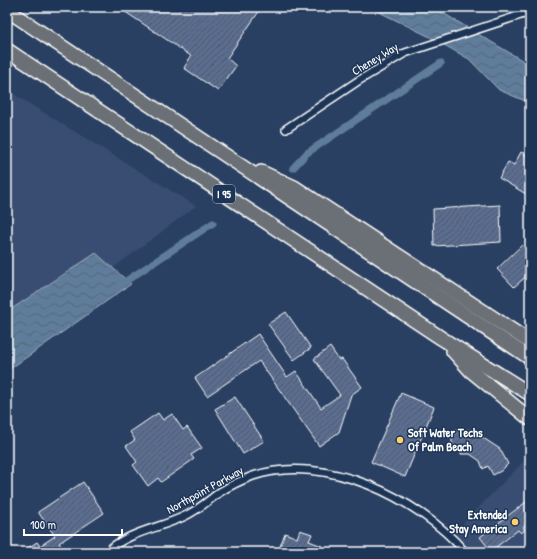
<svg xmlns="http://www.w3.org/2000/svg" width="537" height="559" font-family="'Patrick Hand',sans-serif">
<style>
.built{fill:#384e71}
.water{fill:url(#water-waves);stroke:#9eb0c2}
.lines{fill:none;stroke-linecap:round;stroke-linejoin:round}
.canal{stroke:#5e7c9a;stroke-width:7}
.building{fill:url(#building-hatch);stroke:#fff}
.minor-casing{stroke:#fff;stroke-width:10}
.motorway-casing{stroke:#fff;stroke-width:16}
.minor{stroke:#1d3557;stroke-width:7}
.motorway{stroke:#6b6f75;stroke-width:13}
.poi-dot{fill:#ffd166;stroke:#1d3557;stroke-width:1.5}
.labels{text-anchor:middle;stroke-width:3;stroke-linejoin:round;paint-order:stroke}
.shield{fill:#1d3557;stroke:#bbc2cd;stroke-width:1}
.shield-label{font-size:11px;font-weight:bold;fill:#fff}
.street-label{font-size:12px;fill:#fff;stroke:#1d3557}
.poi-label{font-size:12px;font-weight:bold;fill:#fff;stroke:#1d3557;text-anchor:start}
</style>
<defs>
<pattern id="water-waves" width="16" height="10" patternUnits="userSpaceOnUse"><rect width="16" height="10" fill="#5e7c9a"/><path d="M0 5q4-4 8 0t8 0" fill="none" stroke="#566677"/></pattern>
<pattern id="building-hatch" width="6" height="6" patternUnits="userSpaceOnUse"><rect width="6" height="6" fill="#5a6d91"/><path d="M-1 1l2-2M0 6l6-6M5 7l2-2" fill="none" stroke="#515864"/></pattern>
</defs>
<rect width="100%" height="100%" fill="#294063"/>
<filter id="ink" filterUnits="userSpaceOnUse"><feTurbulence type="fractalNoise" baseFrequency=".025" numOctaves="2"/><feDisplacementMap in="SourceGraphic" scale="8" xChannelSelector="R" yChannelSelector="G"/><feConvolveMatrix kernelMatrix="1 2 1 2 8 2 1 2 1" color-interpolation-filters="sRGB"/></filter>
<g filter="url(#ink)">
<g class="built">
<polygon points="7,90 196,206 113,268 96,254 7,312"/>
<polygon points="527,458 530,461 530,552 471,552 454,533"/>
</g>
<g class="water">
<polygon points="369,7 433,7 530,65 530,103 499,90 469,59 430,37"/>
<polygon points="96,253 131,284 7,371 7,312"/>
</g>
<g class="lines">
<g class="canal">
<polyline points="293,168 307,153 441,63"/>
<polyline points="120,285 213,223"/>
</g>
</g>
<g class="building">
<polygon points="118,7 262,7 227,58 236,66 218,91 184,68 191,56"/>
<polygon points="521,152 530,157 530,186 526,194 499,178 508,162 514,165"/>
<polygon points="500,205 501,242 434,246 433,209"/>
<polygon points="522,245 530,253 530,265 527,268 530,273 514,287 497,269"/>
<polygon points="286,312 311,348 294,360 268,324"/>
<polygon points="258,334 287,377 296,371 321,408 340,395 314,359 330,347 339,360 342,359 362,387 351,395 339,432 319,446 259,361 207,396 195,378"/>
<polygon points="401,393 434,407 405,477 371,462"/>
<polygon points="235,397 264,441 243,454 215,409"/>
<polygon points="158,413 163,420 172,414 183,430 187,427 202,448 191,455 194,459 161,482 158,478 148,486 133,465 137,462 126,446 135,440 130,432"/>
<polygon points="456,430 471,430 500,449 508,464 501,471 493,475 488,466 483,469 480,461 470,454 461,454 461,448 452,447 452,440"/>
<polygon points="83,482 104,513 59,543 64,549 59,552 22,552 37,542 40,546 55,536 38,512"/>
<polygon points="530,499 530,522 523,527 525,530 521,533 518,530 491,551 480,537"/>
<polygon points="300,530 312,534 309,541 322,546 320,552 278,552 285,533 297,538"/>
</g>
<g class="lines">
<defs>
<g id="minor">
<polyline points="286,129 358,81 405,53 530,12"/>
<path d="M 106,552 C 130,531 158,529 185,516 C 198,510 209,500 220,492 C 231,485 242,480 253,476 C 325,452 418,498 465,552"/>
</g>
<g id="motorway">
<polyline points="7,10 530,358"/>
<polyline points="7,50 441,338 530,394"/>
<polyline points="261,172 294,187 530,342"/>
<polyline points="453,351 470,370 530,419"/>
</g>
</defs>
<use href="#minor" class="minor-casing"/>
<use href="#motorway" class="motorway-casing"/>
<use href="#minor" class="minor"/>
<use href="#motorway" class="motorway"/>
</g>
</g>
<g class="poi-dot">
<circle cx="400" cy="440" r="4"/>
<circle cx="515" cy="522" r="4"/>
</g>
<g class="labels">
<rect class="shield" x="213" y="185" width="22" height="18" rx="3"/>
<g class="shield-label">
<text x="224" y="198">I 95</text>
</g>
<g class="street-label">
<text transform="translate(375 59) rotate(-31)" y="4">Cheney Way</text>
<text transform="translate(205 490) rotate(-29)" y="4">Northpoint Parkway</text>
</g>
<g class="poi-label">
<text x="408" y="437">Soft Water Techs<tspan x="408" dy="14">Of Palm Beach</tspan></text>
<text x="507" y="519" text-anchor="end">Extended<tspan x="507" dy="14">Stay America</tspan></text>
</g>
</g>
<rect width="537" height="559" fill="none" stroke="#1d3557" stroke-width="24"/>
<rect x="12" y="12" width="513" height="535" fill="none" stroke="#fff" stroke-width="1.5" filter="url(#ink)"/>
<path d="M24 529v6h98v-6" fill="none" stroke="#ffffff" stroke-width="2"/>
<text x="30" y="529" font-size="12" fill="#ffffff" stroke="#1d3557" stroke-width="3" paint-order="stroke">100 m</text>
</svg>
